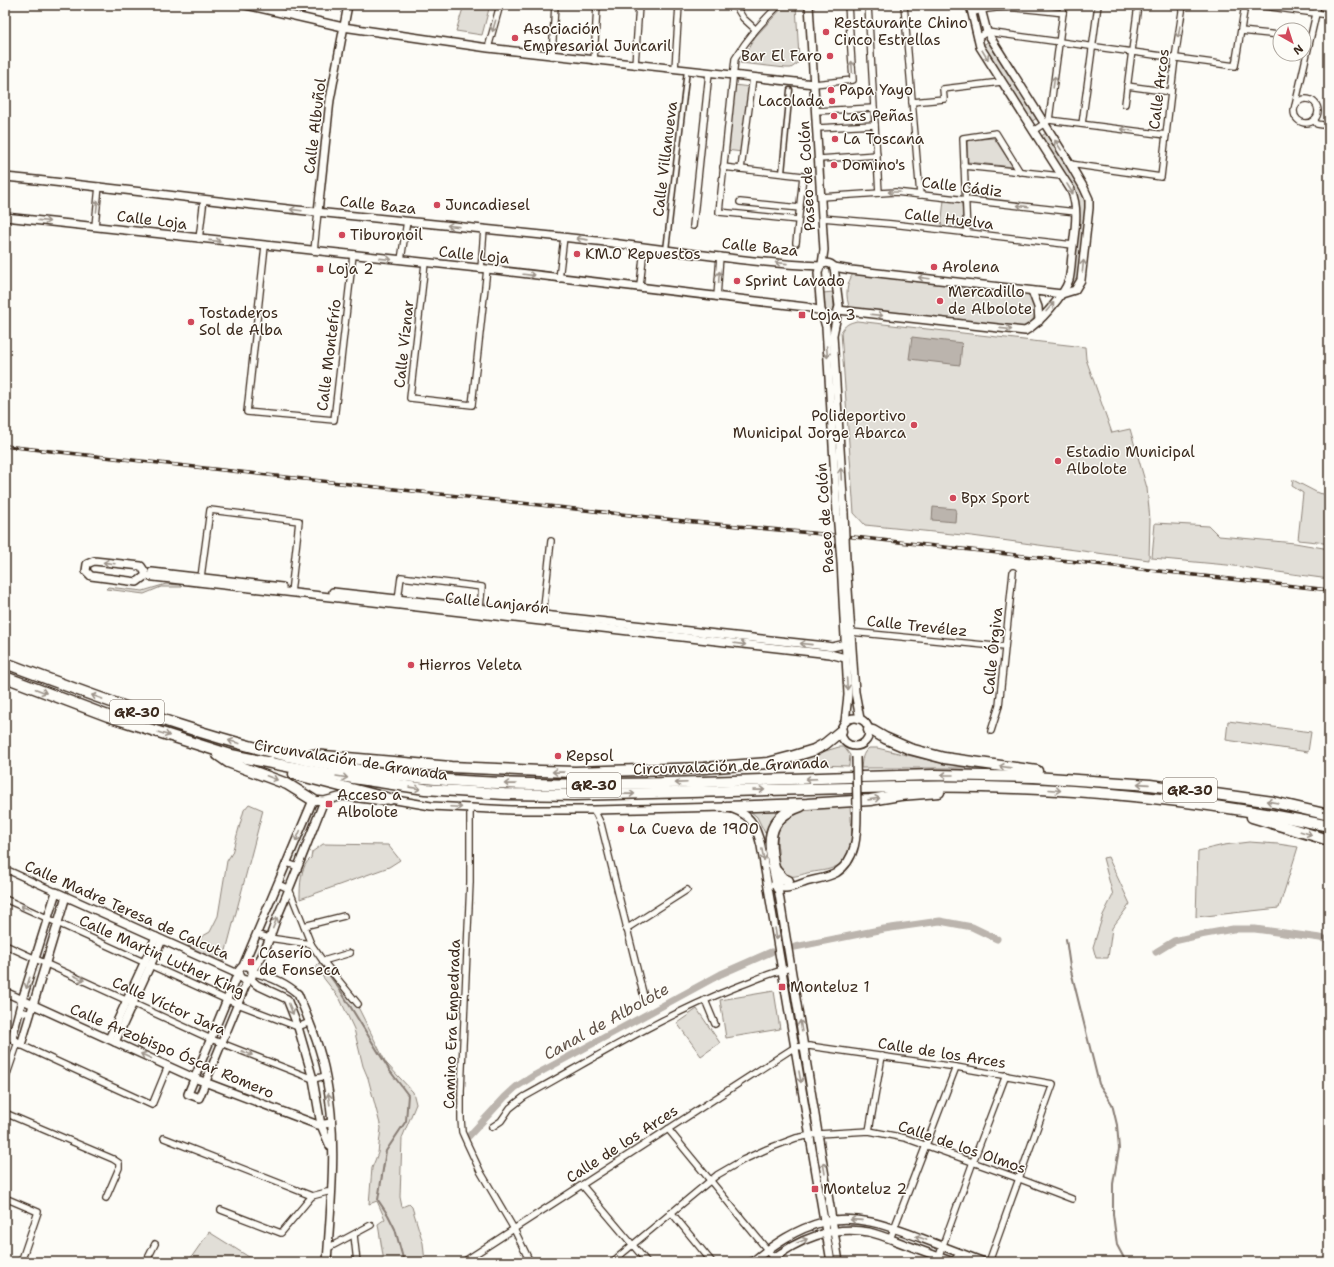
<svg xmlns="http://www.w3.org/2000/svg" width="1334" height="1267" font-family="'Shantell Sans',sans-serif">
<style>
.green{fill:#e1ded7;stroke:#8e847a}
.water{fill:#bbb4ad;stroke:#887d74}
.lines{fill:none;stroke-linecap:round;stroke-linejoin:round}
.stream{stroke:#887d74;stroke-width:2}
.canal{stroke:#bbb4ad;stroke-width:7}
.pedestrian-casing{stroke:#3b2a1e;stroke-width:7}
.minor-casing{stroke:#3b2a1e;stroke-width:8}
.tertiary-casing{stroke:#3b2a1e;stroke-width:10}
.motorway-casing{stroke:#3b2a1e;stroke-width:13}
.pedestrian{stroke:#fdfcf7;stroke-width:4}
.minor{stroke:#fdfcf7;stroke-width:5.5}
.tertiary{stroke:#fdfcf7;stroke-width:7}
.motorway{stroke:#fdfcf7;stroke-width:10}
.rail-casing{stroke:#3b2a1e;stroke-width:3.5}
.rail{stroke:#fdfcf7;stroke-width:2;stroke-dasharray:6;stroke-linecap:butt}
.tertiary-bridge-casing{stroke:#3b2a1e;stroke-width:10;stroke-linecap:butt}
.tertiary-bridge{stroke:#fdfcf7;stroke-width:7}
.oneway{stroke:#9c938a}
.poi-dot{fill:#d1495b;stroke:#fdfcf7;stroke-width:1.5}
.labels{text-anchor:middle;stroke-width:3;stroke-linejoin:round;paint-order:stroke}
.shield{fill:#fdfcf7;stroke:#75695f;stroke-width:1}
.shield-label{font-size:14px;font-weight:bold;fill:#3b2a1e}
.poi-label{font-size:15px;fill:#3b2a1e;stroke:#fdfcf7;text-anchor:start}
.street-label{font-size:15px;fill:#3b2a1e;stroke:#fdfcf7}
.water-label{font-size:16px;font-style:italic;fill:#615349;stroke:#fdfcf7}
</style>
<rect width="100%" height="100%" fill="#fdfcf7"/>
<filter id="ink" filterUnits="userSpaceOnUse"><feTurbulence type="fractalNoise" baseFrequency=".025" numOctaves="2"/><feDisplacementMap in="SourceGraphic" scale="8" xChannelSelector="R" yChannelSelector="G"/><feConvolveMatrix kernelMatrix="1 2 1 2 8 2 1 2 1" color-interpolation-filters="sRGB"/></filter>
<g filter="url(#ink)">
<g class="green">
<polygon points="464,5 490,5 482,35 456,31"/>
<polygon points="785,5 796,5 799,57 797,64 791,68 786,68 740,63 755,37"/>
<polygon points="989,41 1037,118 1031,122 983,45"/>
<polygon points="734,85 750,87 742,152 726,150"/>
<path d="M 1046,133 C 1060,156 1084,184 1086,212 L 1077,283 L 1074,286 L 1070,283 L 1079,212 L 1078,202 L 1075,192 L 1040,137 Z"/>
<polygon points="994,138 1013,167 968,162 967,140"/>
<polygon points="944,200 962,203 963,229 941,227"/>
<path d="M 854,272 L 1030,293 C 1038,304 1038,318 1026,327 L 992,325 L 850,309 C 845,296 846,284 854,272 Z"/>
<polygon points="833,292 834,308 832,311 827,312 824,309 823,293"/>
<path d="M 857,321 L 1085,347 L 1086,359 L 1112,433 L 1130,429 L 1147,488 L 1150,520 L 1149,560 L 972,536 L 865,525 L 854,513 L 841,332 C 845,325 848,323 857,321 Z"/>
<polygon points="1293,480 1318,493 1329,495 1329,544 1317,542 1298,540 1303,493 1292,486"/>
<polygon points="1155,523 1209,526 1219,536 1295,543 1329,549 1329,579 1227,565 1152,558"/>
<polygon points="166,584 180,585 182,587 161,587 144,594 106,589 108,587 143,591"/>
<polygon points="1228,721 1311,732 1308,752 1226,740"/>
<polygon points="839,747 844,747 850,755 849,766 781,764"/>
<path d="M 869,748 L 877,748 L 937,762 L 972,768 L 861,768 C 862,760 862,753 869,748 Z"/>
<polygon points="249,804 263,810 223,962 188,946 189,944 210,932 218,916 227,861 232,853 244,810"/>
<path d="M 850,806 C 851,825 857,854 837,866 C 828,871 817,871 807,873 C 800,875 790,879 784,874 C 778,869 779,857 778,850 C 770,805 819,807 850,806 Z"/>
<path d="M 780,810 C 772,817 768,823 765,833 L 757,817 L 750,811 Z"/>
<polygon points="1249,842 1278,844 1298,847 1279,908 1196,917 1198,851 1224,845"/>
<path d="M 323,844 L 388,845 L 400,860 L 389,867 L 300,899 C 300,886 300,866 311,858 L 312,852 Z"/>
<polygon points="1108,857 1130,904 1112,928 1108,958 1096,958 1093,947 1103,915 1113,895 1103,858"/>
<polygon points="320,962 359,1009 386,1063 413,1092 416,1104 402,1138 400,1197 402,1207 409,1204 412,1207 423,1243 425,1262 384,1262 378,1224 385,1219 377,1201 369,1204 372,1168 378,1153 381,1128 368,1078 363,1066 354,1029 340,999 315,967"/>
<polygon points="774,991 780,1029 726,1038 720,1000"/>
<polygon points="697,1009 720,1043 701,1056 677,1023"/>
<polygon points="209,1232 257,1262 188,1262"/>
</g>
<g class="water">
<polygon points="912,337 962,343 960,365 909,359"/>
<polygon points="933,507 956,509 955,522 932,520"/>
</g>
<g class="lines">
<g class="stream">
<polyline points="1066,939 1070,967 1099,1084 1112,1104 1117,1125 1119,1149 1113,1184 1113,1214 1117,1245 1126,1262"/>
<polyline points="320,962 342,993 390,1071 408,1095 406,1121 386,1151 378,1200 388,1215 395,1229 404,1262"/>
</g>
<g class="canal">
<polyline points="795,947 884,929 940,921 972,927 997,939"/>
<polyline points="1156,952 1174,941 1200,935 1233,929 1255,929 1320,938 1329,940"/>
<polyline points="469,1136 505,1097 516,1087 535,1075 721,974 771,952"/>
</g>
<defs>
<g id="pedestrian">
<polyline points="782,173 790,90"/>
<polyline points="666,250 687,70"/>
</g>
<g id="minor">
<polyline points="735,5 743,18 755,29"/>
<path d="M 779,5 C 761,23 748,37 735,59 L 719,212 L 798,220"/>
<polyline points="868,5 879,193"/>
<polyline points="904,5 920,195"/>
<polyline points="1257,5 1329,15"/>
<path d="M 972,13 C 998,3 1035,10 1063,13"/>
<polyline points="1241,31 1280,35"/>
<polyline points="978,38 987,32 1235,66 1245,5"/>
<polyline points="1304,38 1310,39"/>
<polyline points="488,48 500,5"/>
<polyline points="552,56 555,5"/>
<polyline points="594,61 597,5"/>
<polyline points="635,65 639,5"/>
<polyline points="675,69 679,5"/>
<polyline points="814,84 853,80 848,5"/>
<polyline points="1127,86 1171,92"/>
<circle cx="1306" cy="111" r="12"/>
<polyline points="912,102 944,99 943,89 1001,82"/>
<polyline points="1125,104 1138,5"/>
<polyline points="1295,106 1318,5"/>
<polyline points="816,111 874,108"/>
<polyline points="1049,120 1166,135"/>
<polyline points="1049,120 1064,5"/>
<polyline points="1314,120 1317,124 1329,126"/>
<polyline points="1082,124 1098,5"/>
<polyline points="817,128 875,125"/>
<polyline points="1033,131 1048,121"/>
<polyline points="819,159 877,155"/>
<polyline points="1070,164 1161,177 1175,58 1183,5"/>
<polyline points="964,166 1061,176"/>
<polyline points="723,167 803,176 796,243"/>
<polyline points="741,169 753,77"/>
<polyline points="821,197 895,192 1076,212"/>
<polyline points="740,202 800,208"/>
<polyline points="822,218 892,224 1073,245"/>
<polyline points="95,226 99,186"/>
<polyline points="693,226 709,73"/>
<polyline points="967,233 963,138 996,133 1020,172"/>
<polyline points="199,239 204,199"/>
<polyline points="265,246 247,412 334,420 353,255"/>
<polyline points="314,251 318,212"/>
<polyline points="401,260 407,221"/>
<polyline points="425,263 410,398 472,405 487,269"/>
<polyline points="481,269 484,229"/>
<polyline points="559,279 564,237"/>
<polyline points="640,286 644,248"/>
<polyline points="717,297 720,256"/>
<polyline points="201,577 210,510 299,521 291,593"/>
<polyline points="398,600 401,577 482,587 480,608"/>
<polyline points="543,616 551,541"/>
<polyline points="851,632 1005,647"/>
<polyline points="991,731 999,706 1013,572"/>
<polyline points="470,807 470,882 461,1091 461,1119 462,1132 466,1141 480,1171 514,1229 530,1262"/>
<polyline points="594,810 601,824 644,997"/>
<polyline points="287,863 298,867"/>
<polyline points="5,869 56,892"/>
<polyline points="278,884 289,889 311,944 323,961 358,1004"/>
<polyline points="5,899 227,1000 298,1027 310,1022"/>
<polyline points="304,926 344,916"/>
<polyline points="626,929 687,890"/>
<polyline points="257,934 269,938 311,944"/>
<polyline points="5,945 211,1039 313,1079 326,1076"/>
<polyline points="323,961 350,953"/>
<polyline points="705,1000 715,1024"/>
<polyline points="20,1011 31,1014"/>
<polyline points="21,1045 152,1105 168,1066"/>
<polyline points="5,1080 18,1042"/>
<polyline points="5,1113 113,1159 119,1163 119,1168 106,1198"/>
<path d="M 492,1127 L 501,1121 L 510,1108 L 524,1097 C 593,1059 660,1017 734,988 C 753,981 771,972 791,968"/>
<polyline points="668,1129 774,1258"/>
<polyline points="869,1131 882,1056"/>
<polyline points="164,1138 312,1196"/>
<polyline points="582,1185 647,1262"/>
<polyline points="5,1198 38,1212 21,1262"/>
<polyline points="221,1210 281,1233 312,1196 327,1192 332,1192"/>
<polyline points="671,1212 712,1262"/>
<polyline points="354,1235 357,1262"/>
<polyline points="890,1239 956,1067"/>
<polyline points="328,1248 371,1225"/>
<polyline points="939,1256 973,1162 1006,1075"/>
<polyline points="146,1262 155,1244"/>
<polyline points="463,1262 795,1047 809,1046 956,1067 1053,1084 989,1262"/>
<polyline points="612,1262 717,1175 743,1160 767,1149 796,1138 818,1134 869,1131 905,1138 1020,1179 1072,1199"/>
<polyline points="952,1262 961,1253"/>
</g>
<g id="tertiary">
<polyline points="246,5 343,27 488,48 814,84"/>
<polyline points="809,5 824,250 822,264"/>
<path d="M 5,177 C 109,187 212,201 316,212 C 398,221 480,228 562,237 C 648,246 733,262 820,266"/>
<polyline points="318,212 330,100 348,5"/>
<polyline points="5,217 487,269 806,307 821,311"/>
<polyline points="834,267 851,270 1062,294 1075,290 1081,280 1089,208 1089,199 1084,188 1070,164 987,32 980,5"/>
<polyline points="1032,291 1038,307 1039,321"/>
<path d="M 838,310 L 1025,331 C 1039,324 1064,295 1069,280 C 1071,272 1071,263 1072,255 C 1074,234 1080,210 1071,190 L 980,47 L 970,5"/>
<polyline points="822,313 826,327 837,513"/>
<path d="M 836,314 C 831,317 824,317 821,311 L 818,273 L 820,266 C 825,262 830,262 834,267 L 839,306 L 833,335 L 844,513"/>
<polyline points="846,560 855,692 860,719"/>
<polyline points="841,561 848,695 845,722"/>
<polyline points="152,572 282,587"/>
<polyline points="145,576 145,572 141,566 94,561 87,564 86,571 91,576 137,582 145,576 830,654 845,658"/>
<polyline points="333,592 826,646 832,647 845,644"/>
<circle cx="855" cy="732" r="14"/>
<path d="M 774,885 C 784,892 797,885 806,882 C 816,879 827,878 836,873 C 858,859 857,832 857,809"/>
<polyline points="778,888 839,1262"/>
<polyline points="66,896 21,1045 12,1038 22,1000 56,892 238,974"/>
<path d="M 243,966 L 248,966 L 252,969 L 252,977 L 248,980 C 239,981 235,972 243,966 L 313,800 L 324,801 L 343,796 L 383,801 L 390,799 L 431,806 L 511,810 L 594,810 L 726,807 C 749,812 756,824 761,846 L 831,1262"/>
<path d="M 252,969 C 263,961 271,934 276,920 C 293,881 308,841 324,801"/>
<path d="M 253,972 C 269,976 286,983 298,994 C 309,1021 321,1048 326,1077 C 338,1138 331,1201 327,1262"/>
<polyline points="238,975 235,980 188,1094 199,1098 246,984 246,981"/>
<polyline points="250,979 257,985 287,999 298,1027 313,1079 321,1125 330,1146"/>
<polyline points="5,992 194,1078 318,1125 331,1123"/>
<polyline points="109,1039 156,937"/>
<polyline points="115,1042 162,940"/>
<path d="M 752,1262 C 774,1244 796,1229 823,1222 C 856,1213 891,1227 921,1238 C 942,1246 963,1254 984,1262"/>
<path d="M 769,1262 C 797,1239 833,1225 869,1232 C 881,1235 893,1240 904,1244 C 920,1250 937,1256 953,1262"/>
</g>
<g id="motorway">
<path d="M 5,663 C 113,703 222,745 336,766 C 459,788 579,786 703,782 C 752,780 801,779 850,777"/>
<polyline points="5,677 108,716 231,755 327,774 425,789 504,794 574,795 850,788"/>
<polyline points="869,730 873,731 885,738 910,749 944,758 1037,771"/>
<polyline points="218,755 228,762 287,784 313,800"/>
<polyline points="312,755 451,767 540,771 575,772 704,768 768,763 791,757 814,750 825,744 841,731"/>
<polyline points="294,774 390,799"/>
<polyline points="861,777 935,775 1034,777 1150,785 1273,802 1329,815"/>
<path d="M 862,788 C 1017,782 1176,794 1329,826"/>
<polyline points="726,807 807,804 870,800 900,795 939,792"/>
<polyline points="1252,817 1329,840"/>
<polyline points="775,870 783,879 788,881"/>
<path d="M 778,888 C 772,853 757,821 801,806"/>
</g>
</defs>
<use href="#pedestrian" class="pedestrian-casing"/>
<use href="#minor" class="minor-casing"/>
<use href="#tertiary" class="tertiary-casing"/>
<use href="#motorway" class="motorway-casing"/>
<use href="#pedestrian" class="pedestrian"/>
<use href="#minor" class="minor"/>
<use href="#tertiary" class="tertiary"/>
<use href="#motorway" class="motorway"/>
<defs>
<polyline id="rail" points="5,446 684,521 854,537 1329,590"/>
</defs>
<use href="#rail" class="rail-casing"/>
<use href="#rail" class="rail"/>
<defs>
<g id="tertiary-bridge">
<polyline points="837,513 841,561"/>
<polyline points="844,513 846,560"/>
<polyline points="856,757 857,809"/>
</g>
</defs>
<use href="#tertiary-bridge" class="tertiary-bridge-casing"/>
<use href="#tertiary-bridge" class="tertiary-bridge"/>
</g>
<defs><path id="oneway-shaft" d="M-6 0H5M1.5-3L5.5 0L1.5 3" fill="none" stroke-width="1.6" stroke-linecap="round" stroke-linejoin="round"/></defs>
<g class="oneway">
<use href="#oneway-shaft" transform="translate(494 26) rotate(106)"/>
<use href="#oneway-shaft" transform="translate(1179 32) rotate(99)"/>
<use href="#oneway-shaft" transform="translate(985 55) rotate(59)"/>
<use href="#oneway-shaft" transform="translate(852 67) rotate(-94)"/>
<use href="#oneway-shaft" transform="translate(1054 82) rotate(-82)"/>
<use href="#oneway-shaft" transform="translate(1127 130) rotate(-172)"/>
<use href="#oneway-shaft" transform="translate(1058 145) rotate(-123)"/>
<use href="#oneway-shaft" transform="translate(1070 189) rotate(59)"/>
<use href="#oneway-shaft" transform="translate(894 192) rotate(-180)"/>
<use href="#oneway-shaft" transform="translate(97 206) rotate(-84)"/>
<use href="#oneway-shaft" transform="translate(1023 206) rotate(-173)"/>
<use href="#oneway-shaft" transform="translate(296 210) rotate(-173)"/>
<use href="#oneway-shaft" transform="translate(44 221) rotate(6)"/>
<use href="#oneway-shaft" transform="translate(453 226) rotate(-174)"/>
<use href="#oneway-shaft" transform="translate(582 239) rotate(-172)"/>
<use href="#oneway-shaft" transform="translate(215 241) rotate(6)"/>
<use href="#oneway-shaft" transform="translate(386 259) rotate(6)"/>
<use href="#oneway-shaft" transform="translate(781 263) rotate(-174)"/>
<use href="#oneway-shaft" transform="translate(1083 266) rotate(-84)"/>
<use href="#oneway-shaft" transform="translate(529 275) rotate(7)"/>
<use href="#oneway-shaft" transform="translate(719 277) rotate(-86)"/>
<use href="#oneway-shaft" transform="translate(924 278) rotate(-173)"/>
<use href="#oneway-shaft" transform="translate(1050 307) rotate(-49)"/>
<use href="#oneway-shaft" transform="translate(877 315) rotate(6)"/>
<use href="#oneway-shaft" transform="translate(1006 329) rotate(6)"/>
<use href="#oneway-shaft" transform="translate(827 352) rotate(86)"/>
<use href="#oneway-shaft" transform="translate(841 474) rotate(-93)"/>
<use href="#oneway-shaft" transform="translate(109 563) rotate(-173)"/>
<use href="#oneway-shaft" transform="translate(740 644) rotate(7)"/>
<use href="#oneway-shaft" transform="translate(806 644) rotate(-174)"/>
<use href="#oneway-shaft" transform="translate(847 684) rotate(86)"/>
<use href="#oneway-shaft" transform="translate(41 691) rotate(21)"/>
<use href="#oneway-shaft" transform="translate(97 697) rotate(-160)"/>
<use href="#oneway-shaft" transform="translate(164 734) rotate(18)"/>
<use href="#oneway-shaft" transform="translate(234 742) rotate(-165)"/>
<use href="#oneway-shaft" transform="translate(1005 767) rotate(-172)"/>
<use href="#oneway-shaft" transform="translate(558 772) rotate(-179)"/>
<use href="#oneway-shaft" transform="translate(947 775) rotate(-180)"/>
<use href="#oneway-shaft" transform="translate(342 777) rotate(9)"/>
<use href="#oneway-shaft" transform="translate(272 778) rotate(21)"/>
<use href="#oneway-shaft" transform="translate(811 779) rotate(178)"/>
<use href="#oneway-shaft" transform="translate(681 783) rotate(178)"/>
<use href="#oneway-shaft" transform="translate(510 784) rotate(-179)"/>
<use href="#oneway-shaft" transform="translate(1143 784) rotate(-176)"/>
<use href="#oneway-shaft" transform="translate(415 788) rotate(8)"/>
<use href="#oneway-shaft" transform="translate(759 790) rotate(-1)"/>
<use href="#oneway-shaft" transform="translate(1055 790) rotate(5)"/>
<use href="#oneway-shaft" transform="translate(629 794) rotate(-1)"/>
<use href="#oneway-shaft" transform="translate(874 799) rotate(-8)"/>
<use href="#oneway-shaft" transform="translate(1272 802) rotate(-170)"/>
<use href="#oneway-shaft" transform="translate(456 807) rotate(3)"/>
<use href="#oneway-shaft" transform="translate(1306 833) rotate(17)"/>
<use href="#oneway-shaft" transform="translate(298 836) rotate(113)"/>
<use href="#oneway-shaft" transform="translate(763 855) rotate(79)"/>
<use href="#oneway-shaft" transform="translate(26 908) rotate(-156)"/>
<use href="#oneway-shaft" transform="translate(275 923) rotate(-68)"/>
<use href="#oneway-shaft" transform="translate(776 934) rotate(81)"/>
<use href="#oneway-shaft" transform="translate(79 978) rotate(25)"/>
<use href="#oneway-shaft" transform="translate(28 983) rotate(107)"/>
<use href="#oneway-shaft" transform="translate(291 1009) rotate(68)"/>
<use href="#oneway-shaft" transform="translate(801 1026) rotate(-99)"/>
<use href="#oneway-shaft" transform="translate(247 1053) rotate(22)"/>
<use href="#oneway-shaft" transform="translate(146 1056) rotate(-156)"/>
<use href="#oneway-shaft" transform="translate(800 1077) rotate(80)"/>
<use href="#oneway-shaft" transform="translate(329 1099) rotate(-98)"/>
<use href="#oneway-shaft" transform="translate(824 1168) rotate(-99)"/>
<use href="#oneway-shaft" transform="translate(856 1220) rotate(-176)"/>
<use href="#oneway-shaft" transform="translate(921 1238) rotate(-160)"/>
<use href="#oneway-shaft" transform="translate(802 1241) rotate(-22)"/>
</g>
</g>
<g class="poi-dot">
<circle cx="826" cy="32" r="4"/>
<circle cx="515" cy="38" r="4"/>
<circle cx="830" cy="56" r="4"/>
<circle cx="831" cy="90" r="4"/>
<circle cx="832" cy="101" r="4"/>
<circle cx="834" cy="116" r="4"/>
<circle cx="835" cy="139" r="4"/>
<circle cx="834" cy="165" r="4"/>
<circle cx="437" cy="205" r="4"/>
<circle cx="342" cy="235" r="4"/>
<circle cx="577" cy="254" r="4"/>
<circle cx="934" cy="267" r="4"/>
<rect x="316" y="265" width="8" height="8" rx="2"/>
<circle cx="737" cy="281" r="4"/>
<circle cx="940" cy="301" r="4"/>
<rect x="798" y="311" width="8" height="8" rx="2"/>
<circle cx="191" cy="322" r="4"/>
<circle cx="914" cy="425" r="4"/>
<circle cx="1058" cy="461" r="4"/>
<circle cx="953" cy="498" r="4"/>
<circle cx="411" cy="665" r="4"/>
<circle cx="558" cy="756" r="4"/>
<rect x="325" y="800" width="8" height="8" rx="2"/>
<circle cx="621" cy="829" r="4"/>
<rect x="247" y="958" width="8" height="8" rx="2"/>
<rect x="778" y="983" width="8" height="8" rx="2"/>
<rect x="811" y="1185" width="8" height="8" rx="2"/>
</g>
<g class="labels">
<g class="shield">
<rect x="110" y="700" width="54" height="24" rx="3"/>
<rect x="567" y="773" width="54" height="24" rx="3"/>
<rect x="1163" y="778" width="54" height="24" rx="3"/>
</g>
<g class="shield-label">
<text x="137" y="717">GR-30</text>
<text x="594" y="790">GR-30</text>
<text x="1190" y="795">GR-30</text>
</g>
<g class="poi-label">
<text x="834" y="28">Restaurante Chino<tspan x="834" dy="17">Cinco Estrellas</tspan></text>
<text x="523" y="34">Asociación<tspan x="523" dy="17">Empresarial Juncaril</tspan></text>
<text x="822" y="61" text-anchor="end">Bar El Faro</text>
<text x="839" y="95">Papa Yayo</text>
<text x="824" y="106" text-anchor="end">Lacolada</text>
<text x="842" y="121">Las Peñas</text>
<text x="843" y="144">La Toscana</text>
<text x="842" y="170">Domino's</text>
<text x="445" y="210">Juncadiesel</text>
<text x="350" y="240">Tiburonoil</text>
<text x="585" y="259">KM.0 Repuestos</text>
<text x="942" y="272">Arolena</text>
<text x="328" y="274">Loja 2</text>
<text x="745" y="286">Sprint Lavado</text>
<text x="948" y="297">Mercadillo<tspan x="948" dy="17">de Albolote</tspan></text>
<text x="199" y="318">Tostaderos<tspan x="199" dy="17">Sol de Alba</tspan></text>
<text x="810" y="320">Loja 3</text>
<text x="906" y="421" text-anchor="end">Polideportivo<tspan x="906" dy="17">Municipal Jorge Abarca</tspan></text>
<text x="1066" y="457">Estadio Municipal<tspan x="1066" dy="17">Albolote</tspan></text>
<text x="961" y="503">Bpx Sport</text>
<text x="419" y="670">Hierros Veleta</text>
<text x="566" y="761">Repsol</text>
<text x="337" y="800">Acceso a<tspan x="337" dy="17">Albolote</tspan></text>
<text x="629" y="834">La Cueva de 1900</text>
<text x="259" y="958">Caserío<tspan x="259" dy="17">de Fonseca</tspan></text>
<text x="790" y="992">Monteluz 1</text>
<text x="823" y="1194">Monteluz 2</text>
</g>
<g class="street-label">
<text transform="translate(1159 89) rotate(-83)" y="5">Calle Arcos</text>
<text transform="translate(315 126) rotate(-83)" y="5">Calle Albuñol</text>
<text transform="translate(665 159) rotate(-83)" y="5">Calle Villanueva</text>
<text transform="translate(807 176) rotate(-93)" y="5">Paseo de Colón</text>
<text transform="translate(962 187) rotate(7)" y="5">Calle Cádiz</text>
<text transform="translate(378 205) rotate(6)" y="5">Calle Baza</text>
<text transform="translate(949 219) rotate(7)" y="5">Calle Huelva</text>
<text transform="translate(152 220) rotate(7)" y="5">Calle Loja</text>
<text transform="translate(760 247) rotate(6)" y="5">Calle Baza</text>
<text transform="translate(474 255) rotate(6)" y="5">Calle Loja</text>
<text transform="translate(404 344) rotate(-84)" y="5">Calle Víznar</text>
<text transform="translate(329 355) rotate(-83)" y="5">Calle Montefrío</text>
<text transform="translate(825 518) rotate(-94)" y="5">Paseo de Colón</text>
<text transform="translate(497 603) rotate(6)" y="5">Calle Lanjarón</text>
<text transform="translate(917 626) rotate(6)" y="5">Calle Trevélez</text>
<text transform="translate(993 651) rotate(-84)" y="5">Calle Órgiva</text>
<text transform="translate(351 760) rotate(9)" y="5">Circunvalación de Granada</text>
<text transform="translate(731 766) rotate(-2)" y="5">Circunvalación de Granada</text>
<text transform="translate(127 910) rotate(24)" y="5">Calle Madre Teresa de Calcuta</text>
<text transform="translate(162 956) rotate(24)" y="5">Calle Martin Luther King</text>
<text transform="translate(169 1006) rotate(24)" y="5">Calle Víctor Jara</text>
<text transform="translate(452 1024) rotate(-88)" y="5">Camino Era Empedrada</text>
<text transform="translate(172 1051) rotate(23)" y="5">Calle Arzobispo Óscar Romero</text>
<text transform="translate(942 1053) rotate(9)" y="5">Calle de los Arces</text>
<text transform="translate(622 1144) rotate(-33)" y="5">Calle de los Arces</text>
<text transform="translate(962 1147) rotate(19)" y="5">Calle de los Olmos</text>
</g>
<g class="water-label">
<text transform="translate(606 1021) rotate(-29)" y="6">Canal de Albolote</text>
</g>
</g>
<rect width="1334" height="1267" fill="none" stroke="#fdfcf7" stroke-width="20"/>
<rect x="10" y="10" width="1314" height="1247" fill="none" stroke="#3b2a1e" stroke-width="1.5" filter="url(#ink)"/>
<g transform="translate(1292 42) rotate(141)"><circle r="19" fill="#fdfcf7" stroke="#afa8a0"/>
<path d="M0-3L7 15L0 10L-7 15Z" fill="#d1495b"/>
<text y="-6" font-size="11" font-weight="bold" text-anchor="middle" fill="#3b2a1e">N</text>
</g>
</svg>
